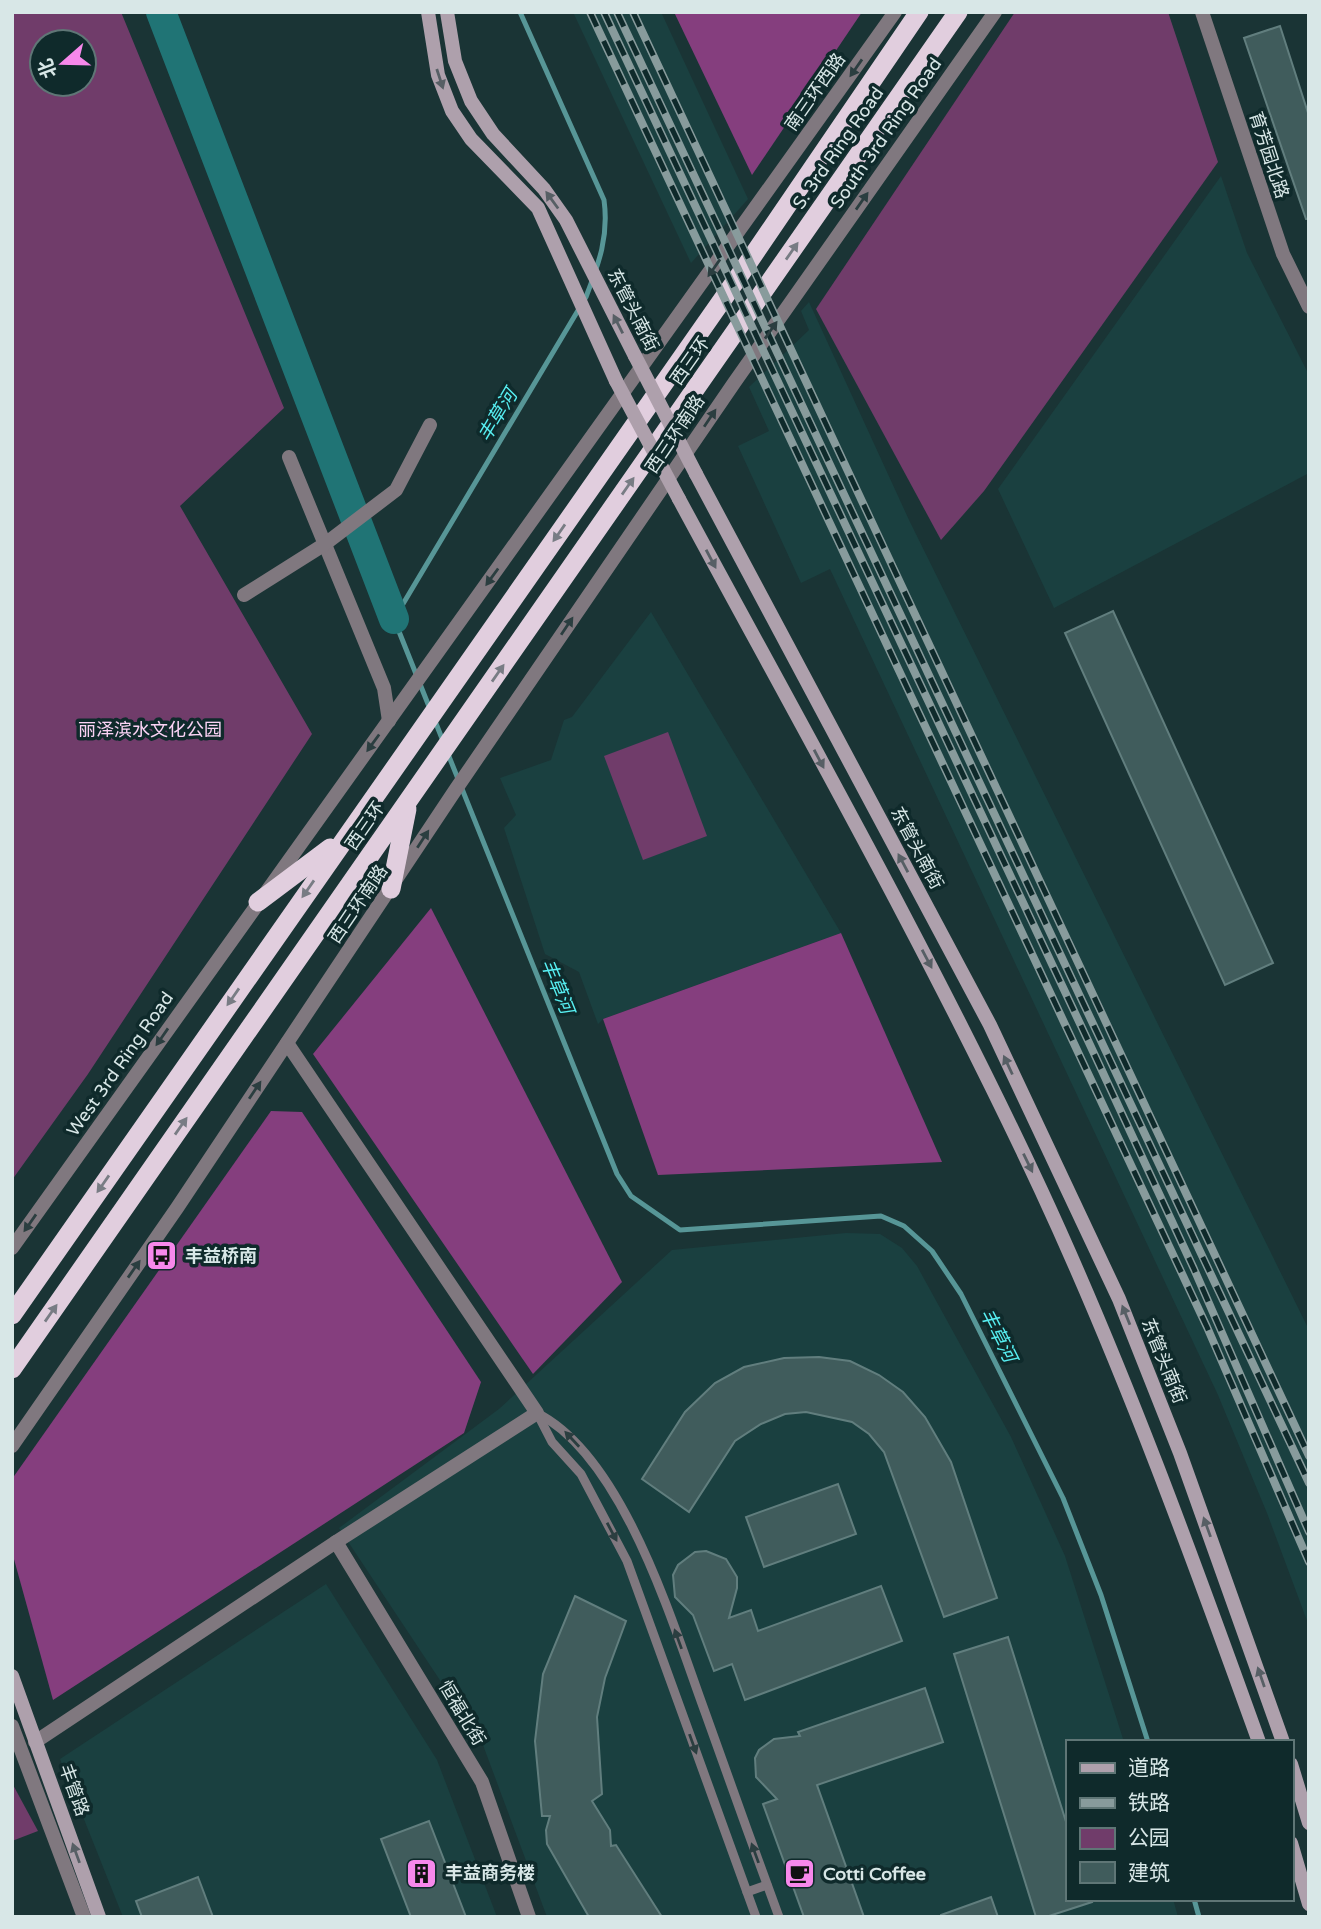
<svg xmlns="http://www.w3.org/2000/svg" width="1321" height="1929" font-family="'Varela Round','Noto Sans SC',sans-serif">
<style>
.built{fill:#1a4040}
.green{fill:#703c6a;fill-rule:evenodd}
.forest{fill:#853e7e}
.lines{fill:none;stroke-linecap:round;stroke-linejoin:round}
.stream{stroke:#579697;stroke-width:5}
.river{stroke:#207475;stroke-width:30}
.building{fill:#405c5c;stroke:#617e7e;stroke-width:2}
.service{stroke:#80787f;stroke-width:9}
.minor{stroke:#80787f;stroke-width:14}
.tertiary{stroke:#80787f;stroke-width:14}
.secondary{stroke:#aea0ac;stroke-width:14}
.trunk{stroke:#e1cede;stroke-width:19}
.rail-casing{stroke:#889b9c;stroke-width:8}
.rail{stroke:#0f2a2b;stroke-width:5;stroke-dasharray:16;stroke-linecap:butt}
.secondary-bridge{stroke:#aea0ac;stroke-width:14}
.oneway{fill:#2b3e40}
.oneway2{fill:#575f65}
.oneway3{fill:#787c84}
.labels{text-anchor:middle;stroke-width:7;stroke-linejoin:round;paint-order:stroke}
.street-label{font-size:18px;fill:#d8e7e7;stroke:#0f2a2b}
.park-label{font-size:18px;fill:#fbd3f5;stroke:#0f2a2b}
.poi-label{font-size:18px;font-weight:bold;fill:#d8e7e7;stroke:#0f2a2b;text-anchor:start}
.water-label{font-size:19px;font-style:italic;fill:#57eff2;stroke:#0f2a2b}
</style>
<rect width="100%" height="100%" fill="#1a3435"/>
<g class="built">
<polygon points="573,12 661,12 748,199 691,263"/>
<polygon points="1221,176 1247,253 1309,375 1309,473 1054,608 998,489"/>
<polygon points="809,302 909,520 1309,1330 1309,1626 1267,1513 1218,1395 830,569 801,583 738,446 769,431 749,387 809,330 801,311"/>
<polygon points="651,612 841,933 603,1019 598,1024 579,972 545,954 504,828 516,815 500,778 551,760 564,720 572,717"/>
<polygon points="846,1233 880,1234 902,1248 917,1266 1011,1437 1065,1556 1124,1742 1067,1742 1067,1899 1173,1899 1178,1917 547,1917 483,1745 339,1528 499,1409 672,1250"/>
<polygon points="326,1584 437,1760 497,1917 123,1917 60,1759"/>
</g>
<g class="green">
<path d="M 12,12 L 121,12 L 284,408 L 180,506 L 312,734 L 88,1074 L 12,1180 ZM 42,42 L 84,42 L 84,84 L 42,84 Z"/>
<polygon points="1015,12 1168,12 1218,162 984,491 941,540 816,309"/>
<polygon points="668,732 707,836 643,860 604,756"/>
<polygon points="12,1783 38,1831 12,1841"/>
</g>
<g class="forest">
<polygon points="674,12 862,12 752,175"/>
<polygon points="431,908 622,1282 533,1374 313,1054"/>
<polygon points="841,933 942,1162 658,1175 603,1019"/>
<polygon points="271,1111 302,1112 481,1382 464,1433 53,1700 12,1552 12,1479"/>
</g>
<g class="lines">
<g class="stream">
<path d="M 430,709 L 394,619 L 586,297 C 599,263 609,236 604,200 L 520,12"/>
<polyline points="435,721 443,741"/>
<polyline points="448,754 617,1174 631,1196 680,1230 881,1216 904,1226 932,1251 961,1294 1063,1498 1101,1595 1148,1742"/>
<polyline points="1194,1899 1199,1917"/>
</g>
<polyline class="river" points="161,12 394,619"/>
</g>
<g class="building">
<polygon points="1280,26 1309,116 1309,219 1306,219 1244,38"/>
<polygon points="1113,611 1273,963 1225,985 1065,633"/>
<polygon points="819,1357 850,1361 879,1375 903,1392 925,1417 951,1462 997,1598 944,1617 884,1452 869,1434 852,1422 806,1412 785,1414 761,1424 735,1441 689,1512 642,1479 685,1412 715,1383 744,1367 784,1358"/>
<polygon points="838,1484 856,1534 764,1567 746,1517"/>
<polygon points="706,1551 726,1559 737,1577 737,1588 729,1618 751,1610 758,1631 881,1586 902,1641 745,1700 732,1664 714,1671 693,1615 675,1597 673,1575 678,1565 695,1552"/>
<polygon points="575,1596 626,1621 605,1678 597,1717 602,1794 592,1801 610,1830 611,1846 616,1845 662,1917 589,1917 547,1844 546,1830 550,1816 542,1816 535,1741 543,1674"/>
<polygon points="1008,1637 1067,1825 1067,1899 1091,1899 1092,1902 1046,1917 1036,1917 954,1654"/>
<polygon points="925,1688 943,1742 817,1785 864,1917 804,1917 763,1804 777,1799 756,1777 755,1758 759,1750 774,1739 800,1736 798,1732"/>
<polygon points="429,1821 466,1917 411,1917 381,1839"/>
<polygon points="198,1877 213,1917 142,1917 136,1901"/>
<polygon points="991,1897 998,1917 941,1917 941,1915"/>
</g>
<g class="lines">
<g class="service">
<path d="M 537,1413 C 624,1457 673,1625 705,1712 C 729,1780 754,1849 779,1917"/>
<polyline points="537,1413 552,1442 581,1474 627,1561 756,1917"/>
<polyline points="747,1892 767,1885"/>
</g>
<g class="minor">
<polyline points="289,457 384,688 389,721"/>
<polyline points="244,595 325,544 396,490 430,425"/>
<polyline points="336,1542 482,1782 529,1917"/>
<polyline points="35,1742 336,1542 537,1413 287,1043"/>
</g>
<g class="tertiary">
<polyline points="1202,12 1283,254 1309,307"/>
<polyline points="12,1248 895,12"/>
<polyline points="12,1446 177,1208 456,789 734,383 995,12"/>
<polyline points="12,1726 84,1917"/>
</g>
<g class="secondary">
<polyline points="428,12 438,75 452,111 471,139 538,208 616,381"/>
<polyline points="447,12 455,61 471,101 493,134 544,189 566,220 635,356"/>
<polyline points="696,474 990,1025 1119,1299 1180,1453 1283,1742"/>
<path d="M 679,499 C 802,727 931,954 1041,1190 C 1124,1369 1192,1556 1259,1742"/>
<polyline points="12,1676 99,1917"/>
<polyline points="1291,1764 1309,1823"/>
<polyline points="1291,1843 1309,1904"/>
</g>
<g class="trunk">
<polyline points="391,889 407,809"/>
<polyline points="258,902 330,848"/>
<polyline points="12,1315 739,276 919,12"/>
<polyline points="12,1369 958,12"/>
</g>
<defs>
<g id="rail">
<polyline points="590,12 1207,1327 1309,1562"/>
<polyline points="604,12 1091,1047 1194,1269 1309,1532"/>
<polyline points="617,12 1309,1483"/>
<polyline points="633,12 1309,1456"/>
</g>
</defs>
<use href="#rail" class="rail-casing"/>
<use href="#rail" class="rail"/>
<g class="secondary-bridge">
<polyline points="635,356 696,474"/>
<polyline points="616,381 679,499"/>
</g>
</g>
<defs><path id="oneway-solid" d="M-6-.8H1V-3.2L6.5 0L1 3.2V.8H-6Z" transform="scale(1.75)"/></defs>
<g class="oneway">
<use href="#oneway-solid" transform="translate(856 68) rotate(125)"/>
<use href="#oneway-solid" transform="translate(862 201) rotate(-55)"/>
<use href="#oneway-solid" transform="translate(714 268) rotate(125)"/>
<use href="#oneway-solid" transform="translate(771 330) rotate(-55)"/>
<use href="#oneway-solid" transform="translate(710 418) rotate(-56)"/>
<use href="#oneway-solid" transform="translate(492 577) rotate(126)"/>
<use href="#oneway-solid" transform="translate(567 626) rotate(-56)"/>
<use href="#oneway-solid" transform="translate(373 743) rotate(126)"/>
<use href="#oneway-solid" transform="translate(423 839) rotate(-57)"/>
<use href="#oneway-solid" transform="translate(162 1037) rotate(125)"/>
<use href="#oneway-solid" transform="translate(255 1090) rotate(-56)"/>
<use href="#oneway-solid" transform="translate(30 1223) rotate(125)"/>
<use href="#oneway-solid" transform="translate(134 1269) rotate(-55)"/>
<use href="#oneway-solid" transform="translate(572 1439) rotate(-133)"/>
<use href="#oneway-solid" transform="translate(612 1532) rotate(62)"/>
<use href="#oneway-solid" transform="translate(678 1639) rotate(-110)"/>
<use href="#oneway-solid" transform="translate(693 1744) rotate(70)"/>
<use href="#oneway-solid" transform="translate(755 1853) rotate(-110)"/>
</g>
<g class="oneway2">
<use href="#oneway-solid" transform="translate(440 79) rotate(72)"/>
<use href="#oneway-solid" transform="translate(552 200) rotate(-126)"/>
<use href="#oneway-solid" transform="translate(618 324) rotate(-117)"/>
<use href="#oneway-solid" transform="translate(711 559) rotate(62)"/>
<use href="#oneway-solid" transform="translate(819 759) rotate(62)"/>
<use href="#oneway-solid" transform="translate(903 863) rotate(-118)"/>
<use href="#oneway-solid" transform="translate(927 959) rotate(62)"/>
<use href="#oneway-solid" transform="translate(1008 1065) rotate(-115)"/>
<use href="#oneway-solid" transform="translate(1028 1163) rotate(64)"/>
<use href="#oneway-solid" transform="translate(1126 1315) rotate(-112)"/>
<use href="#oneway-solid" transform="translate(1207 1527) rotate(-110)"/>
<use href="#oneway-solid" transform="translate(1261 1677) rotate(-109)"/>
<use href="#oneway-solid" transform="translate(76 1853) rotate(-110)"/>
</g>
<g class="oneway3">
<use href="#oneway-solid" transform="translate(792 251) rotate(-55)"/>
<use href="#oneway-solid" transform="translate(628 486) rotate(-55)"/>
<use href="#oneway-solid" transform="translate(559 533) rotate(125)"/>
<use href="#oneway-solid" transform="translate(498 673) rotate(-55)"/>
<use href="#oneway-solid" transform="translate(308 889) rotate(125)"/>
<use href="#oneway-solid" transform="translate(233 997) rotate(125)"/>
<use href="#oneway-solid" transform="translate(181 1126) rotate(-55)"/>
<use href="#oneway-solid" transform="translate(103 1184) rotate(125)"/>
<use href="#oneway-solid" transform="translate(51 1313) rotate(-55)"/>
</g>
<defs>
<symbol id="bus-square" viewBox="-11 -11 22 22"><rect x="-9" y="-9" width="18" height="18" rx="4" fill="#f788eb" stroke="#0f2a2b"/><path d="M-5-6H5V4H4V6H2V4H-2V6H-4V4H-5ZM-3.5-4V0h7V-4ZM-3.5 1.2v1.5H-2V1.2ZM2 1.2v1.5H3.5V1.2Z" fill="#111"/></symbol>
<symbol id="building-square" viewBox="-11 -11 22 22"><rect x="-9" y="-9" width="18" height="18" rx="4" fill="#f788eb" stroke="#0f2a2b"/><path d="M-4-6H4V6H1V3H-1V6H-4ZM-2.5-4.3h1.7v1.8h-1.7ZM.8-4.3h1.7v1.8H.8ZM-2.5-1h1.7V.8h-1.7ZM.8-1h1.7V.8H.8Z" fill="#111"/></symbol>
<symbol id="cafe-square" viewBox="-11 -11 22 22"><rect x="-9" y="-9" width="18" height="18" rx="4" fill="#f788eb" stroke="#0f2a2b"/><path d="M-5.5-4.5H6V0H3Q3 3.5 0 3.5H-2.5Q-5.5 3.5-5.5 0ZM3-3.2v2h1.7v-2ZM-6 4.5H4V6H-6Z" fill="#111"/></symbol>
</defs>
<g fill-rule="evenodd">
<use href="#bus-square" x="144" y="1238" width="35" height="35"/>
<use href="#building-square" x="404" y="1856" width="35" height="35"/>
<use href="#cafe-square" x="782" y="1856" width="35" height="35"/>
</g>
<g class="labels">
<g class="street-label">
<text transform="translate(815 92) rotate(-55)" y="6">南三环西路</text>
<text transform="translate(886 133) rotate(-55)" y="6">South 3rd Ring Road</text>
<text transform="translate(838 148) rotate(-55)" y="6">S. 3rd Ring Road</text>
<text transform="translate(1269 155) rotate(72)" y="6">育芳园北路</text>
<text transform="translate(633 310) rotate(63)" y="6">东管头南街</text>
<text transform="translate(690 361) rotate(-55)" y="6">西三环</text>
<text transform="translate(675 434) rotate(-56)" y="6">西三环南路</text>
<text transform="translate(365 826) rotate(-55)" y="6">西三环</text>
<text transform="translate(917 848) rotate(62)" y="6">东管头南街</text>
<text transform="translate(358 904) rotate(-56)" y="6">西三环南路</text>
<text transform="translate(120 1064) rotate(-55)" y="6">West 3rd Ring Road</text>
<text transform="translate(1164 1361) rotate(68)" y="6">东管头南街</text>
<text transform="translate(462 1713) rotate(59)" y="6">恒福北街</text>
<text transform="translate(74 1790) rotate(70)" y="6">丰管路</text>
</g>
<g class="park-label">
<text x="150" y="736">丽泽滨水文化公园</text>
</g>
<g class="poi-label">
<text x="185" y="1262">丰益桥南</text>
<text x="445" y="1879">丰益商务楼</text>
<text x="823" y="1880">Cotti Coffee</text>
</g>
<g class="water-label">
<text transform="translate(497 415) rotate(-59)" y="7">丰草河</text>
<text transform="translate(558 986) rotate(68)" y="7">丰草河</text>
<text transform="translate(999 1335) rotate(63)" y="7">丰草河</text>
</g>
</g>
<rect width="1321" height="1929" fill="none" stroke="#d8e7e7" stroke-width="28"/>
<rect x="1066" y="1740" width="228" height="161" fill="#0f2a2b" stroke="#5f7676" stroke-width="2"/>
<rect x="1080" y="1763" width="35" height="10" fill="#aea0ac" stroke="#5f7676" stroke-width="2"/>
<text x="1128" y="1775" font-size="21" fill="#d8e7e7">道路</text>
<rect x="1080" y="1798" width="35" height="10" fill="#889b9c" stroke="#5f7676" stroke-width="2"/>
<text x="1128" y="1810" font-size="21" fill="#d8e7e7">铁路</text>
<rect x="1080" y="1828" width="35" height="21" fill="#703c6a" stroke="#5f7676" stroke-width="2"/>
<text x="1128" y="1845" font-size="21" fill="#d8e7e7">公园</text>
<rect x="1080" y="1862" width="35" height="21" fill="#405c5c" stroke="#5f7676" stroke-width="2"/>
<text x="1128" y="1880" font-size="21" fill="#d8e7e7">建筑</text>
<g transform="translate(63 63) rotate(250)"><circle r="33" fill="#0f2a2b" stroke="#5f7676" stroke-width="2"/>
<path d="M0-5L12 26L0 18L-12 26Z" fill="#f788eb"/>
<text y="-10" font-size="19" font-weight="bold" text-anchor="middle" fill="#d8e7e7">北</text>
</g>
</svg>
